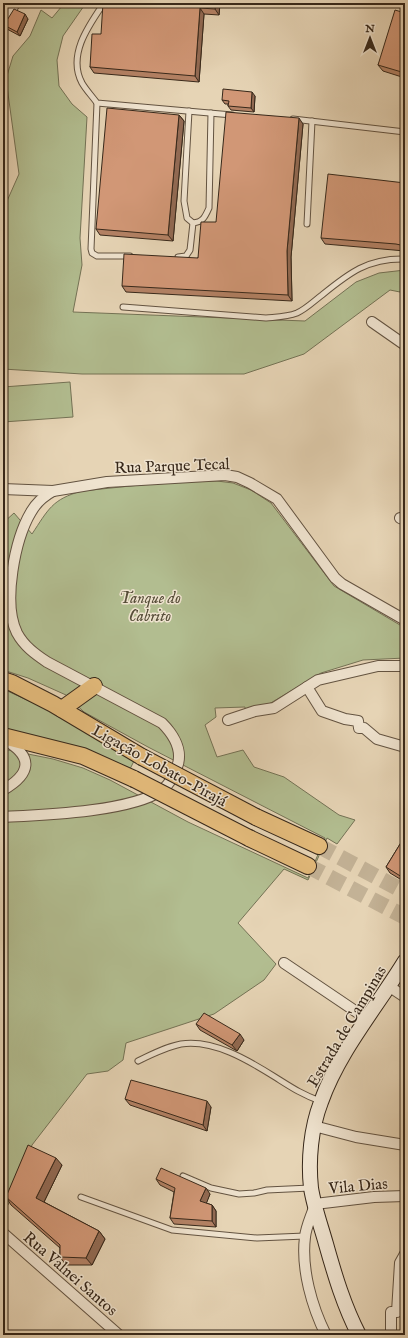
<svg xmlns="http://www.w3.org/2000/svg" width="408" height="1338" font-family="'IM FELL English',serif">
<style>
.green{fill:#b2bd90;stroke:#747255}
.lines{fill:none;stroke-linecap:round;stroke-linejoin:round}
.primary-tunnel{stroke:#c3b296;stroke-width:16;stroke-dasharray:16 8;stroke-linecap:butt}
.service-casing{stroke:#635341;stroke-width:7}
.minor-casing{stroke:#635341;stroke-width:12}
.secondary-casing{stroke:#37281a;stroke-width:16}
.primary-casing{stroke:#37281a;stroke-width:18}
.service{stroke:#efe3cf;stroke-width:5}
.minor{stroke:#efe3cf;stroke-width:10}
.secondary{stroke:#efe3cf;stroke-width:14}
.primary{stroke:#e3ba7a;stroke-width:16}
.primary-bridge-casing{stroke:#37281a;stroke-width:18;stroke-linecap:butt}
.primary-bridge{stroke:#e3ba7a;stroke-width:16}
.wall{fill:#b48265;stroke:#37281a}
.shaded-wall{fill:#926a53;stroke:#37281a}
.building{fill:#d19776;stroke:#37281a}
.labels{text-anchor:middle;stroke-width:3;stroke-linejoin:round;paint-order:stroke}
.street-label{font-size:16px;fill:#37281a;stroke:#efe3cf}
.park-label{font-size:16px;font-style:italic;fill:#564d38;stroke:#efe3cf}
</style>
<rect width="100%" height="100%" fill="#e6d4b5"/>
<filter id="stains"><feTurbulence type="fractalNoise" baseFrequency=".005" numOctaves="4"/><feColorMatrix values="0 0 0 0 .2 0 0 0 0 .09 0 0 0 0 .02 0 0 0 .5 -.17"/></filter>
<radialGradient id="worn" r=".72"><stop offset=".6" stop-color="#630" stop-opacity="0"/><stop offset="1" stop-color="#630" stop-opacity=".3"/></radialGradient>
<g class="green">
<polygon points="57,3 86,3 63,36 57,60 59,86 72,104 87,117 80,238 82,265 73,312 305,321 356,282 379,273 405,270 405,293 390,290 304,354 244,374 82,374 3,369 3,242 5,237 3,236 3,210 19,174 6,79 13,56 30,36 41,10 52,18 62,6"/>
<polygon points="70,382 73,417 3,422 3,387"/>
<path d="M 179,481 L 217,481 L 233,483 L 251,490 L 271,503 L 334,586 L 405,628 L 405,658 L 363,660 L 321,673 L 269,704 L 245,710 L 245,707 L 215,708 L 216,717 L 205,725 L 217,757 L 243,750 L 254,767 L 284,777 L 339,815 L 355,820 L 337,844 L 327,838 L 308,880 L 284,869 L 238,923 L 276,964 L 264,980 L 214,1014 L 126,1043 L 123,1060 L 108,1071 L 87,1074 L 32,1145 L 8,1205 L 3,1200 L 3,929 L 7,928 L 7,925 L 3,924 L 3,749 L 53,759 L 83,768 L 110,780 L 188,822 L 308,878 L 325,838 L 148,747 L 84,712 L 66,695 L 28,678 L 3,670 L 3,523 L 14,513 L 32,534 C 48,510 52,499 82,491 Z"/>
<polygon points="3,689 49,710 134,761 130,769 79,747 3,730"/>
</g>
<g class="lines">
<g class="primary-tunnel">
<polyline points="319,846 405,892"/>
<polyline points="308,866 405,917"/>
</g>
<defs>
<g id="service">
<path d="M 104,3 C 89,25 67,55 82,83 C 86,90 92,96 97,103 L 232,115"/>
<polyline points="97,103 91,249 92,253 97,256 130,256"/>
<polyline points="189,111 184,201 187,218 193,223"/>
<polyline points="293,119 405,132"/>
<polyline points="307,224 312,121"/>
<path d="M 178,257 L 186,256 L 190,250 L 193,223 C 203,222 205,217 209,208 L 211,113"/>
<path d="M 123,307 L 266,318 C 276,317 287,317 297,313 C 306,309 314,301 322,295 C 349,273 368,258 405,259"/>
<path d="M 138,1061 C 152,1054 166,1047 181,1044 C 213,1039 248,1060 275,1077 C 291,1087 301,1094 320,1101"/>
<polyline points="183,1176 211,1188 239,1194 254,1193 267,1190 310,1188"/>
<polyline points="81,1197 172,1230 257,1238 305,1236"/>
</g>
<g id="minor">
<polyline points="3,24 15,3"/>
<polyline points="372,322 405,345"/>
<polyline points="3,489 53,491 107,482 225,475 237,477 250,483 277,499 335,578 342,584 405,620"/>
<polyline points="400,518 405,520"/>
<polyline points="307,687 322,711 345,719 358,721 359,728 364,728 377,739 405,747"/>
<polyline points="228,720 255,711 274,708 318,680 378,666 405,666"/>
<path d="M 3,790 C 31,774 34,757 5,740"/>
<path d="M 3,817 C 42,815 131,812 162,790 C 170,784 175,774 178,764 C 182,749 173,734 162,723 L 47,662 C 35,654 24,646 17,633 C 2,603 15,539 31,512 C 36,503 44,496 53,491"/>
<polyline points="284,963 367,1019"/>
<polyline points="390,987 405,997"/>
<polyline points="314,1126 356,1137 405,1145"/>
<polyline points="3,1233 119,1335"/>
<path d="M 326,1335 C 312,1307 301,1269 305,1237 C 306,1226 312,1215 315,1204 L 374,1197 L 405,1196"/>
<polyline points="391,1335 391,1312 397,1312 400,1263 405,1254"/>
</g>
<path id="secondary" d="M 359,1335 C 344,1306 335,1276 326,1244 C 321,1226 314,1207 311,1188 C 308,1160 311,1128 321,1102 C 339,1051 377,1007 405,961"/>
<g id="primary">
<polyline points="3,680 12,683 53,704 142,757"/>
<polyline points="62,709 94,686"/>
<polyline points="3,736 83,756 134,779"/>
<polyline points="256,817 319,846"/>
<polyline points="249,838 308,866"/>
</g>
</defs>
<use href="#service" class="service-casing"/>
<use href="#minor" class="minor-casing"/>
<use href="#secondary" class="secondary-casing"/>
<use href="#primary" class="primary-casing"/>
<use href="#service" class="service"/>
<use href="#minor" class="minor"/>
<use href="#secondary" class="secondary"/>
<use href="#primary" class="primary"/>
<defs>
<g id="primary-bridge">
<polyline points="142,757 256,817"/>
<polyline points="134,779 249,838"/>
</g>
</defs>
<use href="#primary-bridge" class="primary-bridge-casing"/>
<use href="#primary-bridge" class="primary-bridge"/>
</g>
<g class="wall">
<polygon points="126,3 220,3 219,15 204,14 199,82 94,73 90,67 101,34 126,5"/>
<polygon points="405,13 405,78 383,71 378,65"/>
<polygon points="28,19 20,36 7,29 4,25"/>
<polygon points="255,96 254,112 231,110 228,106 228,104 225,104 222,100"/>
<polygon points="3,97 7,101 7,113 3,113"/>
<polygon points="179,115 184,121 173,241 100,235 96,229"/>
<polygon points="303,124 291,257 292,301 126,292 122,286 198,258 216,222"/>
<polygon points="405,183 405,251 325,244 321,238"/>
<polygon points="405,836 405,882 390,873 386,867"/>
<polygon points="196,1024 244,1040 237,1051 200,1030"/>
<polygon points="125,1099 211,1107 207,1131 130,1105"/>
<polygon points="62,1165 44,1202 99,1231 105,1239 92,1265 66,1265 60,1257 60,1248 11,1205 6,1197"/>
<polygon points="156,1179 210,1194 206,1203 212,1205 216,1211 216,1227 174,1224 170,1218 174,1192 160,1185"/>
</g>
<g class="shaded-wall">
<polygon points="3,3 8,3 5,8 3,6"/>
<polygon points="38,3 43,3 41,6"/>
<polygon points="216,3 220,3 219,15 215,9"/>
<polygon points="200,8 204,14 199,82 195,76"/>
<polygon points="25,14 28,19 20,36 17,32"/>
<polygon points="3,68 5,71 3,82"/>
<polygon points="252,92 255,96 254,112 251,108"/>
<polygon points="5,97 7,101 7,113 4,109"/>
<polygon points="179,115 184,121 173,241 168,235"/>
<polygon points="299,118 303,124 291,257 292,301 288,295 287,251"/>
<polygon points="240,1034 244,1040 237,1051 232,1045"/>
<polygon points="207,1101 211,1107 207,1131 203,1125"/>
<polygon points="56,1158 62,1165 42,1206 36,1198"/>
<polygon points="206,1188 210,1194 205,1207 200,1201"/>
<polygon points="212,1205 216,1211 216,1227 212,1221"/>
<polygon points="99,1231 105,1239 92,1265 86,1258"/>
</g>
<g class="building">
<polygon points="103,3 126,5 126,3 216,3 215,9 200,8 195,76 90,67 92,34 101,34"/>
<polygon points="14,9 25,14 17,32 4,25"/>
<polygon points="395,10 405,13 405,73 378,65"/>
<polygon points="223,89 252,92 251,108 228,106 229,101 222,100"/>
<polygon points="3,97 5,97 4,109 3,109"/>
<polygon points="107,108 179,115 168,235 96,229"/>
<polygon points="226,112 299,118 287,251 288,295 122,286 124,254 198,258 201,222 216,222"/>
<polygon points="328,174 405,183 405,246 396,244 321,238"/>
<polygon points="405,836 405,879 386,867"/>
<polygon points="204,1013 240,1034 232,1045 196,1024"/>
<polygon points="131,1080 207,1101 203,1125 125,1099"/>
<polygon points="28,1145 56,1158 36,1198 99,1231 86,1258 60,1257 60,1245 6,1197"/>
<polygon points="161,1168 206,1188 200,1201 212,1205 212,1221 170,1218 175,1188 156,1179"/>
</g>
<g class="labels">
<g class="street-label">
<text transform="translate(172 465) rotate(-2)" y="6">Rua Parque Tecal</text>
<text transform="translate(160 765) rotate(29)" y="6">Ligação Lobato-Pirajá</text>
<text transform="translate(346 1026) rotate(-59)" y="6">Estrada de Campinas</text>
<text transform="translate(358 1185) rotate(-5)" y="6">Vila Dias</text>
<text transform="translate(71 1273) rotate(41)" y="6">Rua Valnei Santos</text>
</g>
<g class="park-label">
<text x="150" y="603">Tanque do<tspan x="150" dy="18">Cabrito</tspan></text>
</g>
</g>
<rect width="408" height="1338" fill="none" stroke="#e6d4b5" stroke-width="16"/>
<rect x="4" y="4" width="400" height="1330" fill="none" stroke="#37281a" stroke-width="2"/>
<rect x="8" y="8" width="392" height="1322" fill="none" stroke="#37281a"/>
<g transform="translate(370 38)" stroke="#efe3cf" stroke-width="3" paint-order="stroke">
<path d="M0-3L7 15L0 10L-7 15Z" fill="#37281a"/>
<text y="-6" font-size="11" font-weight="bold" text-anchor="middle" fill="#37281a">N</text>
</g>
<rect width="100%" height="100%" filter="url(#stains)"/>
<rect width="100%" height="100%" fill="url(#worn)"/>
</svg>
